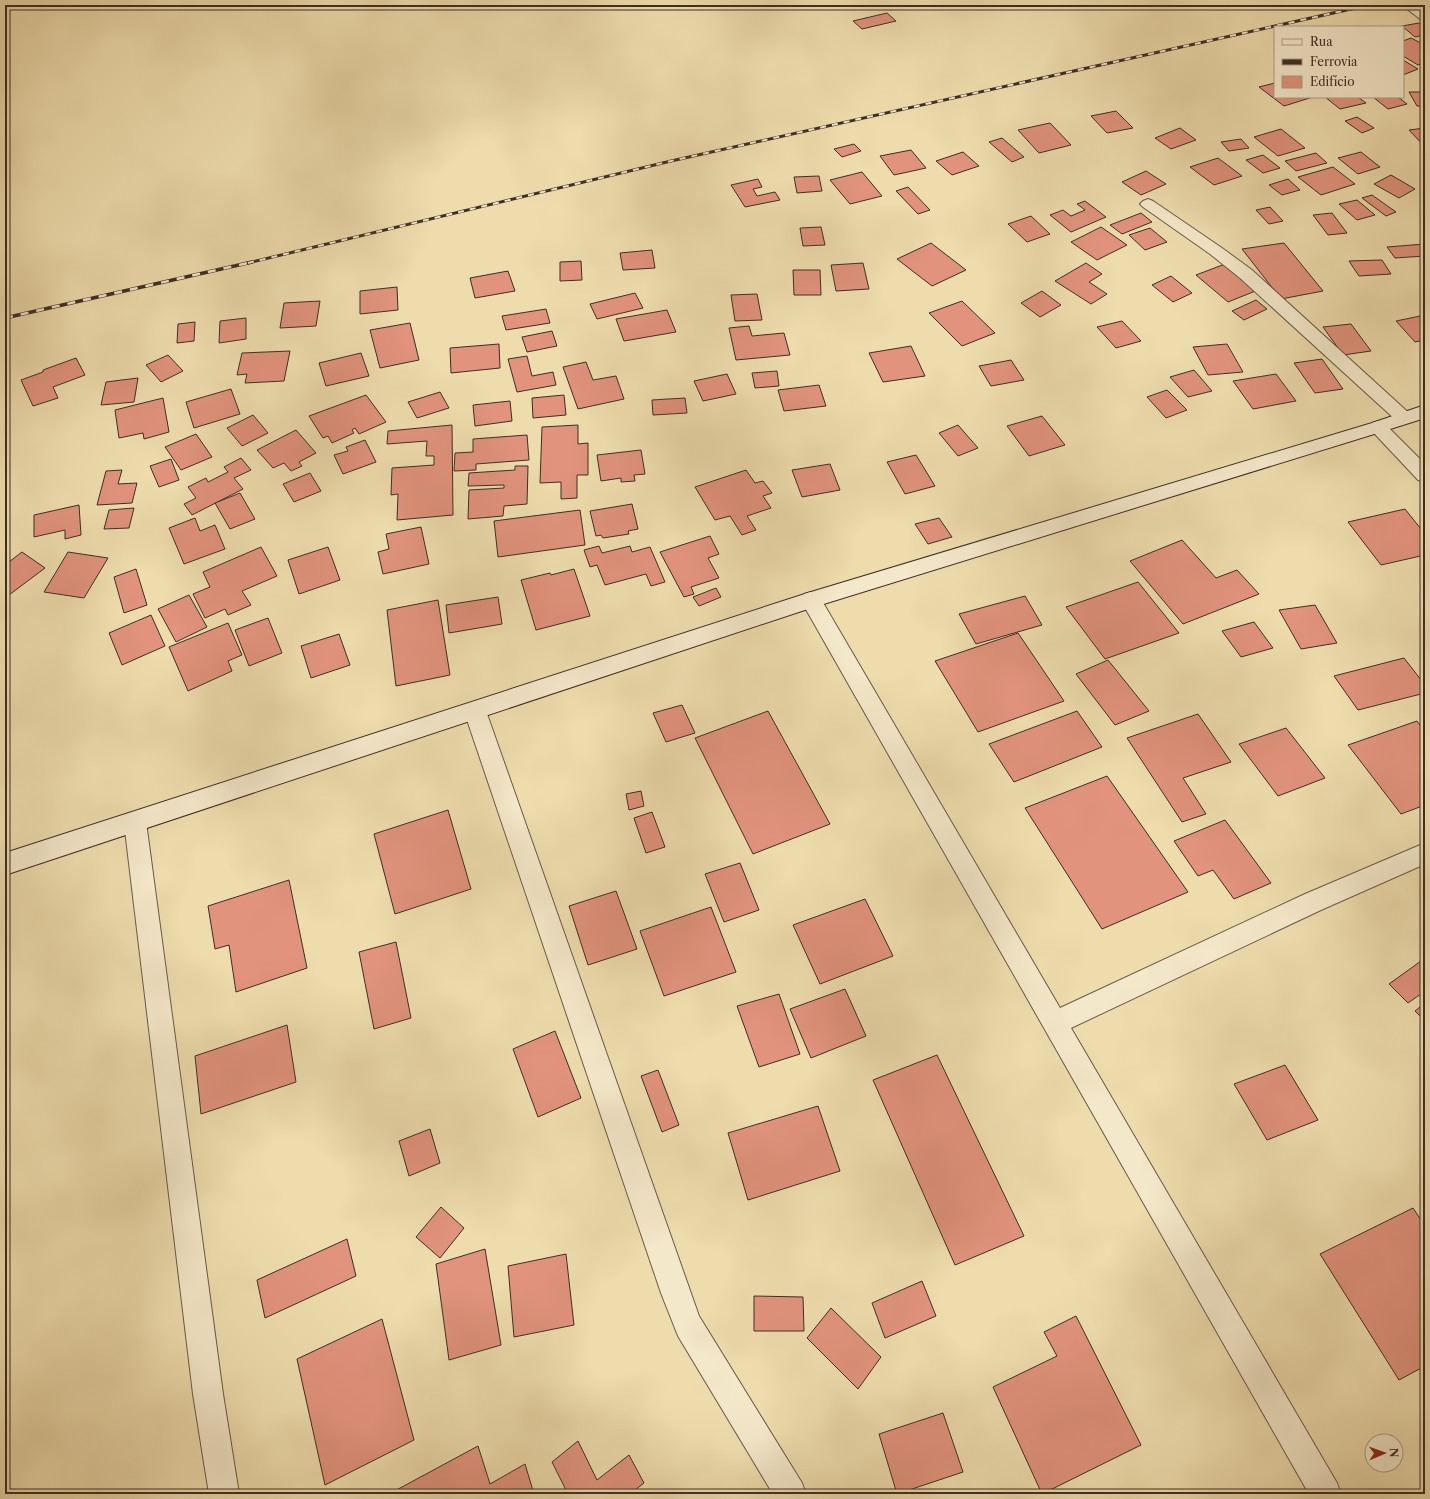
<svg xmlns="http://www.w3.org/2000/svg" width="1430" height="1499" font-family="'Libre Caslon Text',serif">
<style>
.building{fill:#e1937d;stroke:#3d2e26}
.lines{fill:none;stroke-linecap:round;stroke-linejoin:round}
.minor-casing{stroke:#695a48;stroke-width:2}
.secondary-casing{stroke:#3d2e26;stroke-width:2}
.minor{fill:#f4e8ca;fill-rule:evenodd}
.secondary{fill:#f4e8ca;fill-rule:evenodd}
.rail-far1-casing{stroke:#3d2e26;stroke-width:3}
.rail-casing{stroke:#3d2e26;stroke-width:3.5}
.rail-far1{stroke:#f4e8ca;stroke-width:2;stroke-dasharray:6;stroke-linecap:butt}
.rail{stroke:#f4e8ca;stroke-width:2.5;stroke-dasharray:8;stroke-linecap:butt}
</style>
<rect width="100%" height="100%" fill="#eedcad"/>
<filter id="stains"><feTurbulence type="fractalNoise" baseFrequency=".005" numOctaves="4"/><feColorMatrix values="0 0 0 0 .2 0 0 0 0 .09 0 0 0 0 .02 0 0 0 .5 -.17"/></filter>
<radialGradient id="worn" r=".72"><stop offset=".6" stop-color="#630" stop-opacity="0"/><stop offset="1" stop-color="#630" stop-opacity=".3"/></radialGradient>
<g class="building">
<polygon points="887,13 896,21 862,29 853,21"/>
<polygon points="1419,23 1425,28 1425,35 1415,37 1402,26"/>
<polygon points="1411,38 1425,45 1425,62 1418,65 1403,56 1403,41"/>
<polygon points="1403,60 1418,69 1403,75"/>
<polygon points="1275,83 1275,97 1313,97 1284,106 1259,87"/>
<polygon points="1409,92 1425,92 1425,106 1417,106"/>
<polygon points="1325,97 1358,97 1366,103 1340,109"/>
<polygon points="1373,97 1398,97 1407,104 1388,109"/>
<polygon points="1116,111 1133,128 1107,133 1091,116"/>
<polygon points="1357,117 1374,128 1362,133 1345,121"/>
<polygon points="1050,123 1071,145 1039,153 1018,130"/>
<polygon points="1180,128 1196,140 1171,149 1155,138"/>
<polygon points="1425,128 1425,147 1409,130"/>
<polygon points="1281,129 1305,148 1278,156 1254,137"/>
<polygon points="1002,138 1024,157 1012,162 989,142"/>
<polygon points="1241,139 1249,148 1229,151 1221,142"/>
<polygon points="854,144 861,151 842,157 834,149"/>
<polygon points="911,150 926,168 894,175 880,156"/>
<polygon points="963,152 979,166 952,175 936,161"/>
<polygon points="1361,152 1380,167 1358,174 1338,158"/>
<polygon points="1316,153 1327,163 1296,171 1285,161"/>
<polygon points="1263,155 1280,168 1263,173 1246,160"/>
<polygon points="1218,158 1242,176 1214,185 1190,167"/>
<polygon points="1333,167 1355,184 1321,195 1298,177"/>
<polygon points="1146,171 1166,184 1141,195 1122,182"/>
<polygon points="862,172 882,196 850,204 830,180"/>
<polygon points="1391,175 1415,189 1399,198 1374,184"/>
<polygon points="819,176 822,191 797,193 794,177"/>
<polygon points="758,179 762,187 753,189 757,196 775,192 780,200 745,207 731,185"/>
<polygon points="1288,179 1300,190 1282,195 1269,185"/>
<polygon points="908,187 930,210 918,214 896,191"/>
<polygon points="1372,195 1396,212 1386,216 1362,198"/>
<polygon points="1357,200 1375,215 1357,220 1339,204"/>
<polygon points="1085,201 1106,217 1071,232 1050,215 1063,210 1071,216 1085,210 1077,204"/>
<polygon points="1270,207 1283,221 1269,224 1256,210"/>
<polygon points="1141,213 1152,222 1122,234 1110,225"/>
<polygon points="1332,213 1347,233 1328,235 1313,215"/>
<polygon points="1031,216 1050,234 1027,242 1008,224"/>
<polygon points="821,227 825,245 803,246 800,228"/>
<polygon points="1101,227 1127,245 1097,260 1071,242"/>
<polygon points="1150,228 1167,242 1145,250 1129,235"/>
<polygon points="931,243 966,270 932,286 897,259"/>
<polygon points="1284,243 1323,291 1281,299 1242,249"/>
<polygon points="1425,244 1425,256 1395,258 1387,247"/>
<polygon points="652,250 655,268 623,270 620,253"/>
<polygon points="1382,260 1391,274 1359,276 1349,261"/>
<polygon points="581,261 582,280 560,281 560,262"/>
<polygon points="863,263 869,289 836,291 831,265"/>
<polygon points="1086,263 1102,274 1089,282 1107,294 1091,304 1055,281"/>
<polygon points="1225,264 1258,290 1228,302 1196,275"/>
<polygon points="793,270 820,270 821,295 794,295"/>
<polygon points="508,271 515,291 475,298 470,278"/>
<polygon points="1171,276 1192,293 1173,302 1152,285"/>
<polygon points="397,287 398,310 360,314 360,291"/>
<polygon points="1042,291 1061,305 1040,317 1021,303"/>
<polygon points="635,293 643,308 597,319 590,304"/>
<polygon points="757,294 762,320 735,321 731,295"/>
<polygon points="1256,300 1267,309 1244,320 1232,311"/>
<polygon points="320,301 316,326 280,328 284,303"/>
<polygon points="962,301 995,333 962,346 929,313"/>
<polygon points="546,309 550,323 506,330 502,316"/>
<polygon points="667,310 676,332 624,341 616,319"/>
<polygon points="1425,315 1425,340 1415,342 1396,321"/>
<polygon points="246,318 246,339 219,343 220,321"/>
<polygon points="1122,321 1141,341 1116,348 1097,327"/>
<polygon points="195,322 194,341 177,343 178,324"/>
<polygon points="410,323 419,360 380,368 370,330"/>
<polygon points="1351,324 1371,351 1343,355 1323,327"/>
<polygon points="749,326 752,336 784,333 790,355 736,360 729,328"/>
<polygon points="552,331 557,346 527,352 522,337"/>
<polygon points="499,344 500,368 451,373 450,348"/>
<polygon points="1227,344 1243,372 1208,375 1193,347"/>
<polygon points="911,346 925,376 883,382 869,353"/>
<polygon points="290,351 284,381 245,383 247,374 237,375 242,353"/>
<polygon points="361,353 369,376 326,386 319,363"/>
<polygon points="168,355 183,371 161,382 146,365"/>
<polygon points="527,356 532,376 553,372 556,385 517,392 508,359"/>
<polygon points="76,358 85,375 53,387 58,398 33,406 21,380 43,372 43,370"/>
<polygon points="1322,359 1343,389 1315,393 1294,363"/>
<polygon points="1011,360 1024,380 991,386 979,366"/>
<polygon points="586,362 593,380 616,376 624,399 578,409 563,367"/>
<polygon points="1194,370 1212,391 1188,397 1170,377"/>
<polygon points="777,371 779,386 755,388 752,373"/>
<polygon points="727,374 736,394 703,401 694,381"/>
<polygon points="1276,374 1296,401 1253,409 1233,381"/>
<polygon points="138,378 134,402 101,405 106,382"/>
<polygon points="819,385 826,406 784,411 778,390"/>
<polygon points="231,389 240,414 194,428 186,402"/>
<polygon points="1167,390 1187,410 1166,418 1147,397"/>
<polygon points="440,392 449,408 417,418 408,402"/>
<polygon points="366,395 386,422 359,434 355,428 352,430 354,433 332,443 328,436 323,438 309,416"/>
<polygon points="564,395 566,415 533,418 532,398"/>
<polygon points="163,398 169,432 144,439 143,433 119,438 115,410"/>
<polygon points="685,398 687,413 653,415 652,400"/>
<polygon points="510,401 512,421 475,426 473,405"/>
<polygon points="253,415 268,433 242,446 227,428"/>
<polygon points="1042,416 1065,445 1029,456 1007,426"/>
<polygon points="452,425 453,515 397,520 398,494 391,495 392,468 434,465 434,456 426,456 427,441 387,444 388,431"/>
<polygon points="578,425 578,444 588,443 588,475 577,475 577,498 561,499 561,482 540,483 542,427"/>
<polygon points="958,425 978,448 958,456 939,433"/>
<polygon points="296,430 316,453 299,462 302,466 291,471 284,463 273,468 257,450"/>
<polygon points="196,434 212,457 181,470 165,447"/>
<polygon points="527,435 529,460 476,464 476,470 454,471 455,453 473,452 473,439"/>
<polygon points="365,440 376,462 343,474 334,455 348,451 346,447"/>
<polygon points="641,450 645,474 634,475 635,481 621,482 621,478 601,481 597,455"/>
<polygon points="916,455 935,486 905,494 887,462"/>
<polygon points="241,458 251,470 234,478 243,489 192,515 184,504 196,498 188,487 206,478 208,482 228,472 224,467"/>
<polygon points="171,459 179,480 159,487 150,466"/>
<polygon points="830,464 840,490 802,497 792,470"/>
<polygon points="515,466 528,466 527,504 504,506 503,516 468,519 469,490 504,488 504,485 468,486 469,473 515,470"/>
<polygon points="122,470 118,484 137,483 132,503 97,505 106,471"/>
<polygon points="746,470 755,483 763,481 772,493 763,496 771,508 747,516 756,530 742,535 730,516 715,520 695,487"/>
<polygon points="310,473 321,491 294,502 283,484"/>
<polygon points="240,493 255,519 230,529 215,503"/>
<polygon points="632,504 638,529 628,531 629,534 603,538 601,535 596,536 590,511"/>
<polygon points="79,505 81,535 65,539 65,530 34,537 34,515"/>
<polygon points="134,508 129,528 104,529 109,510"/>
<polygon points="1405,509 1425,534 1425,555 1381,565 1348,522"/>
<polygon points="580,510 585,545 498,557 494,521"/>
<polygon points="195,518 200,531 215,525 225,549 184,564 169,528"/>
<polygon points="939,518 952,537 928,544 915,524"/>
<polygon points="421,527 429,564 383,574 378,552 389,549 386,534"/>
<polygon points="710,536 719,554 708,558 719,578 691,587 694,594 684,597 660,552"/>
<polygon points="1182,540 1216,578 1237,570 1259,594 1183,624 1130,561"/>
<polygon points="599,546 602,553 630,546 632,552 650,547 665,582 651,586 646,574 605,585 597,565 590,567 584,550"/>
<polygon points="261,547 277,576 242,591 251,605 228,615 225,609 205,618 193,594 210,587 203,572"/>
<polygon points="328,547 340,580 299,594 288,560"/>
<polygon points="22,552 45,568 9,595 5,593 5,565"/>
<polygon points="68,552 108,558 84,598 44,592"/>
<polygon points="136,569 147,605 124,613 114,577"/>
<polygon points="574,569 590,616 536,630 521,580 550,573 551,575"/>
<polygon points="1138,582 1179,633 1105,659 1066,607"/>
<polygon points="716,588 721,597 699,606 693,597"/>
<polygon points="189,595 207,627 176,642 158,609"/>
<polygon points="1025,596 1042,625 976,644 959,614"/>
<polygon points="498,597 502,624 449,633 446,605"/>
<polygon points="438,600 450,675 396,686 387,610"/>
<polygon points="1315,605 1337,643 1301,649 1279,610"/>
<polygon points="151,615 165,646 122,665 109,633"/>
<polygon points="268,618 282,653 249,666 235,630"/>
<polygon points="1254,622 1273,648 1241,657 1222,631"/>
<polygon points="228,623 242,655 228,661 232,671 188,691 169,647"/>
<polygon points="1018,633 1064,701 978,732 935,661"/>
<polygon points="339,634 350,665 311,678 301,646"/>
<polygon points="1404,658 1425,685 1425,693 1358,710 1334,676"/>
<polygon points="1108,660 1149,711 1115,725 1076,674"/>
<polygon points="682,705 695,733 666,742 653,713"/>
<polygon points="768,711 830,824 753,854 695,738"/>
<polygon points="1077,711 1102,747 1014,782 989,744"/>
<polygon points="1198,714 1231,762 1183,778 1206,814 1182,822 1127,738"/>
<polygon points="1417,721 1425,732 1425,805 1401,814 1348,745"/>
<polygon points="1286,728 1325,778 1278,796 1239,744"/>
<polygon points="1107,776 1188,892 1102,929 1025,808"/>
<polygon points="641,791 644,806 629,810 626,794"/>
<polygon points="448,810 471,889 395,914 374,834"/>
<polygon points="652,812 665,847 646,853 634,818"/>
<polygon points="1225,820 1271,883 1234,899 1213,870 1198,876 1174,841"/>
<polygon points="740,863 759,910 724,922 705,874"/>
<polygon points="289,880 307,968 236,992 229,945 215,949 208,906"/>
<polygon points="616,891 637,949 588,965 569,906"/>
<polygon points="865,899 893,956 820,984 793,925"/>
<polygon points="711,907 736,972 664,996 640,931"/>
<polygon points="396,942 411,1018 374,1029 359,952"/>
<polygon points="1421,961 1425,965 1425,991 1408,1003 1389,984"/>
<polygon points="845,989 866,1036 811,1058 790,1009"/>
<polygon points="779,994 800,1054 759,1067 737,1006"/>
<polygon points="1425,1003 1425,1021 1415,1011"/>
<polygon points="287,1025 296,1082 201,1114 195,1056"/>
<polygon points="555,1031 581,1098 538,1117 513,1049"/>
<polygon points="937,1055 1024,1236 955,1265 873,1080"/>
<polygon points="1285,1065 1318,1120 1267,1140 1234,1084"/>
<polygon points="658,1070 679,1125 662,1132 641,1076"/>
<polygon points="818,1106 840,1171 748,1200 728,1133"/>
<polygon points="430,1129 440,1163 409,1176 399,1141"/>
<polygon points="441,1207 464,1228 440,1258 416,1237"/>
<polygon points="1413,1208 1425,1226 1425,1366 1399,1380 1320,1254"/>
<polygon points="347,1239 356,1276 265,1318 257,1280"/>
<polygon points="485,1249 501,1345 449,1360 436,1264"/>
<polygon points="566,1254 574,1325 514,1337 508,1266"/>
<polygon points="922,1281 936,1316 885,1338 872,1303"/>
<polygon points="754,1296 803,1297 804,1331 754,1331"/>
<polygon points="831,1308 881,1357 858,1389 807,1338"/>
<polygon points="1076,1316 1141,1445 1042,1494 993,1387 1057,1356 1044,1332"/>
<polygon points="382,1319 414,1440 325,1485 297,1359"/>
<polygon points="943,1413 963,1472 897,1494 879,1434"/>
<polygon points="578,1441 597,1480 629,1455 644,1483 630,1494 568,1494 552,1462"/>
<polygon points="478,1446 490,1484 525,1464 534,1494 389,1494"/>
</g>
<g class="lines">
<defs>
<g id="minor">
<polygon points="1402,5 1418,5 1425,10 1425,20 1420,19"/>
<polygon points="1148,199 1153,201 1222,248 1252,270 1410,414 1413,418 1410,422 1404,424 1398,422 1240,278 1210,254 1143,207 1140,204 1143,201"/>
<polygon points="1378,421 1384,423 1425,464 1425,482 1418,480 1372,431 1369,427 1372,423"/>
<polygon points="811,592 818,594 1060,1008 1305,894 1425,843 1425,864 1321,910 1071,1028 1337,1483 1341,1494 1309,1494 804,606 801,600 804,594"/>
<polygon points="475,702 483,705 486,711 699,1316 802,1483 806,1494 773,1494 678,1336 661,1293 464,711 467,705"/>
<polygon points="135,812 143,815 146,822 223,1394 239,1494 209,1494 193,1394 124,822 127,815"/>
</g>
<polygon id="secondary" points="1425,405 1425,418 1384,431 814,607 5,875 5,853 811,592 1372,423"/>
</defs>
<use href="#minor" class="minor-casing"/>
<use href="#secondary" class="secondary-casing"/>
<use href="#minor" class="minor"/>
<use href="#secondary" class="secondary"/>
<defs>
<polyline id="rail-far1" points="248,263 671,161 1369,5"/>
<polyline id="rail" points="5,318 252,262"/>
</defs>
<use href="#rail-far1" class="rail-far1-casing"/>
<use href="#rail" class="rail-casing"/>
<use href="#rail-far1" class="rail-far1"/>
<use href="#rail" class="rail"/>
</g>
<rect width="1430" height="1499" fill="none" stroke="#eedcad" stroke-width="20"/>
<rect x="6" y="6" width="1418" height="1487" fill="none" stroke="#3d2e26" stroke-width="2"/>
<rect x="10" y="10" width="1410" height="1479" fill="none" stroke="#3d2e26"/>
<rect x="1274" y="26" width="130" height="72" fill="#f4e8ca" stroke="#ab9e88"/>
<rect x="1282" y="39" width="20" height="6" fill="#f4e8ca" stroke="#ab9e88"/>
<text x="1310" y="46" font-size="12" fill="#3d2e26">Rua</text>
<rect x="1282" y="59" width="20" height="6" fill="#3d2e26" stroke="#ab9e88"/>
<text x="1310" y="66" font-size="12" fill="#3d2e26">Ferrovia</text>
<rect x="1282" y="76" width="20" height="12" fill="#e1937d" stroke="#ab9e88"/>
<text x="1310" y="86" font-size="12" fill="#3d2e26">Edifício</text>
<g transform="translate(1384 1453) rotate(88)"><circle r="19" fill="#f4e8ca" stroke="#ab9e88"/>
<path d="M0-3L7 15L0 10L-7 15Z" fill="#8f2418"/>
<text y="-6" font-size="11" font-weight="bold" text-anchor="middle" fill="#3d2e26">N</text>
</g>
<rect width="100%" height="100%" filter="url(#stains)"/>
<rect width="100%" height="100%" fill="url(#worn)"/>
</svg>
